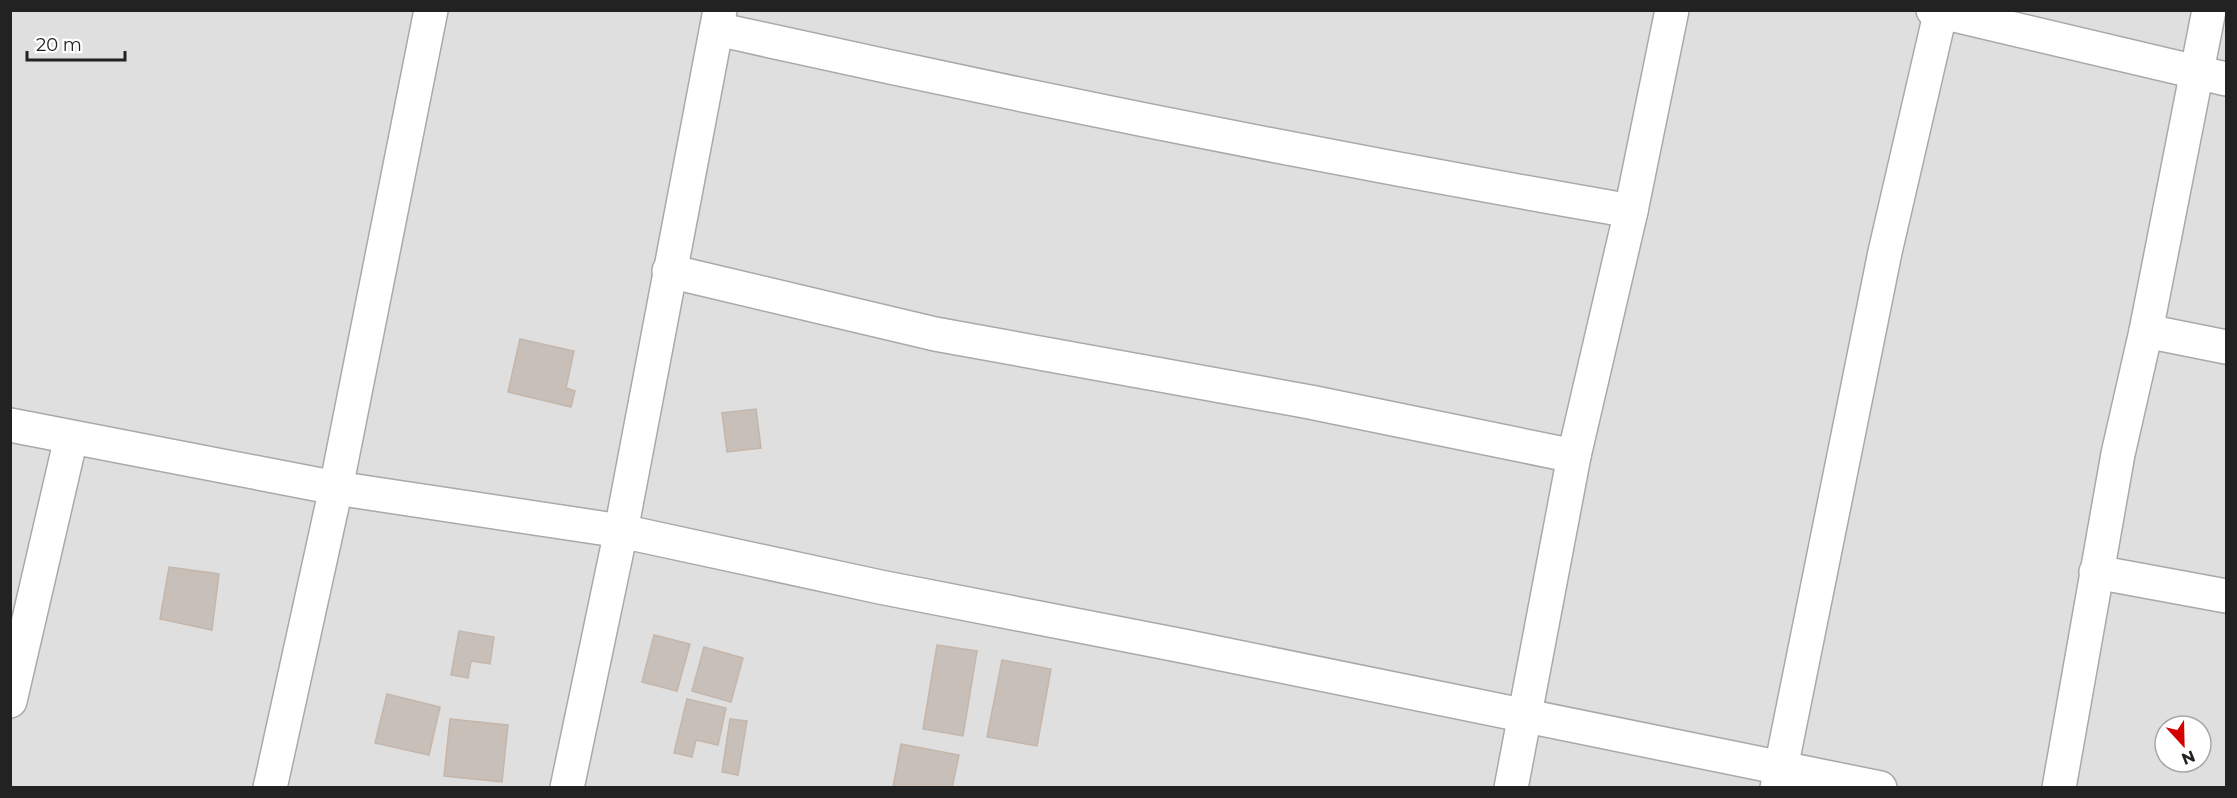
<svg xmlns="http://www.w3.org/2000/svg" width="2237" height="798" font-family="Montserrat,sans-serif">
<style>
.residential{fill:#e0dfdf;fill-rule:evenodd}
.building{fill:#c7bfb8;stroke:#c4b6ab;stroke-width:1.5}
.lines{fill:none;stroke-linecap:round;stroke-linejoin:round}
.minor-casing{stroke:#a9a9a9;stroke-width:36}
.minor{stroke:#fff;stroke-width:33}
</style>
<rect width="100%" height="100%" fill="#f2efe9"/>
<path class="residential" d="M 10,11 L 2226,11 L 2226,787 L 11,787 ZM 2165,726 L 2201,726 L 2201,762 L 2165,762 Z"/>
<g class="building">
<polygon points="520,339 574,351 566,388 575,391 571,407 508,392"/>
<polygon points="756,409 761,448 727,452 722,413"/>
<polygon points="169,567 219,574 212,630 160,619"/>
<polygon points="459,631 494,637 490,664 471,661 468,678 451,675"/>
<polygon points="654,635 690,644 677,691 642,682"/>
<polygon points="937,645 977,651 963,736 923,729"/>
<polygon points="704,647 743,658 731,702 692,691"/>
<polygon points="1002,660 1051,669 1037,746 987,737"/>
<polygon points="387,694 440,707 429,755 375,743"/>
<polygon points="687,699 726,708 718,745 696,740 692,757 674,753"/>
<polygon points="450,719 508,725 502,782 444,776"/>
<polygon points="730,719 747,721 738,775 722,772"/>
<polygon points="901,744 959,755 952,788 893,787"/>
</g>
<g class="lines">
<defs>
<g id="minor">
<polyline points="1933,10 2226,79"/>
<path d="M 717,29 C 1021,97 1325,158 1631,211"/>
<polyline points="669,271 935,334 1310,402 1574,456"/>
<polyline points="2146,331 2226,347"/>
<polyline points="10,425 336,488 621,531 880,587 1183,646 1880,788"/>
<polyline points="2096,572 2226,596"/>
<polyline points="10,701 71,438"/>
<polyline points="270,788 336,488 431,10"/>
<polyline points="567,788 621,531 720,10"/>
<polyline points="1511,788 1574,456 1631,211 1672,10"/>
<polyline points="1777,788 1885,252 1941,10"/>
<polyline points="2059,788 2118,454 2146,331 2209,10"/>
</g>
</defs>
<use href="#minor" class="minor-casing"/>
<use href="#minor" class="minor"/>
</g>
<rect width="2237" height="798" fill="none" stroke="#222222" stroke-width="24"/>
<g transform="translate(2183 744) rotate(158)"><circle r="28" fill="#ffffff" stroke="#a7a7a7" stroke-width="1.5"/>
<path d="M0-4.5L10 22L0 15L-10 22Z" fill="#d40000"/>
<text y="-9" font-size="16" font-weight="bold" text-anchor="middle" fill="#222222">N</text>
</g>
<path d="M27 51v9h98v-9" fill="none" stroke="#222222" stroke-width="3"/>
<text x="36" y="51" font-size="18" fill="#222222" stroke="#ffffff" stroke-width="4.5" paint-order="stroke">20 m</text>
</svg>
